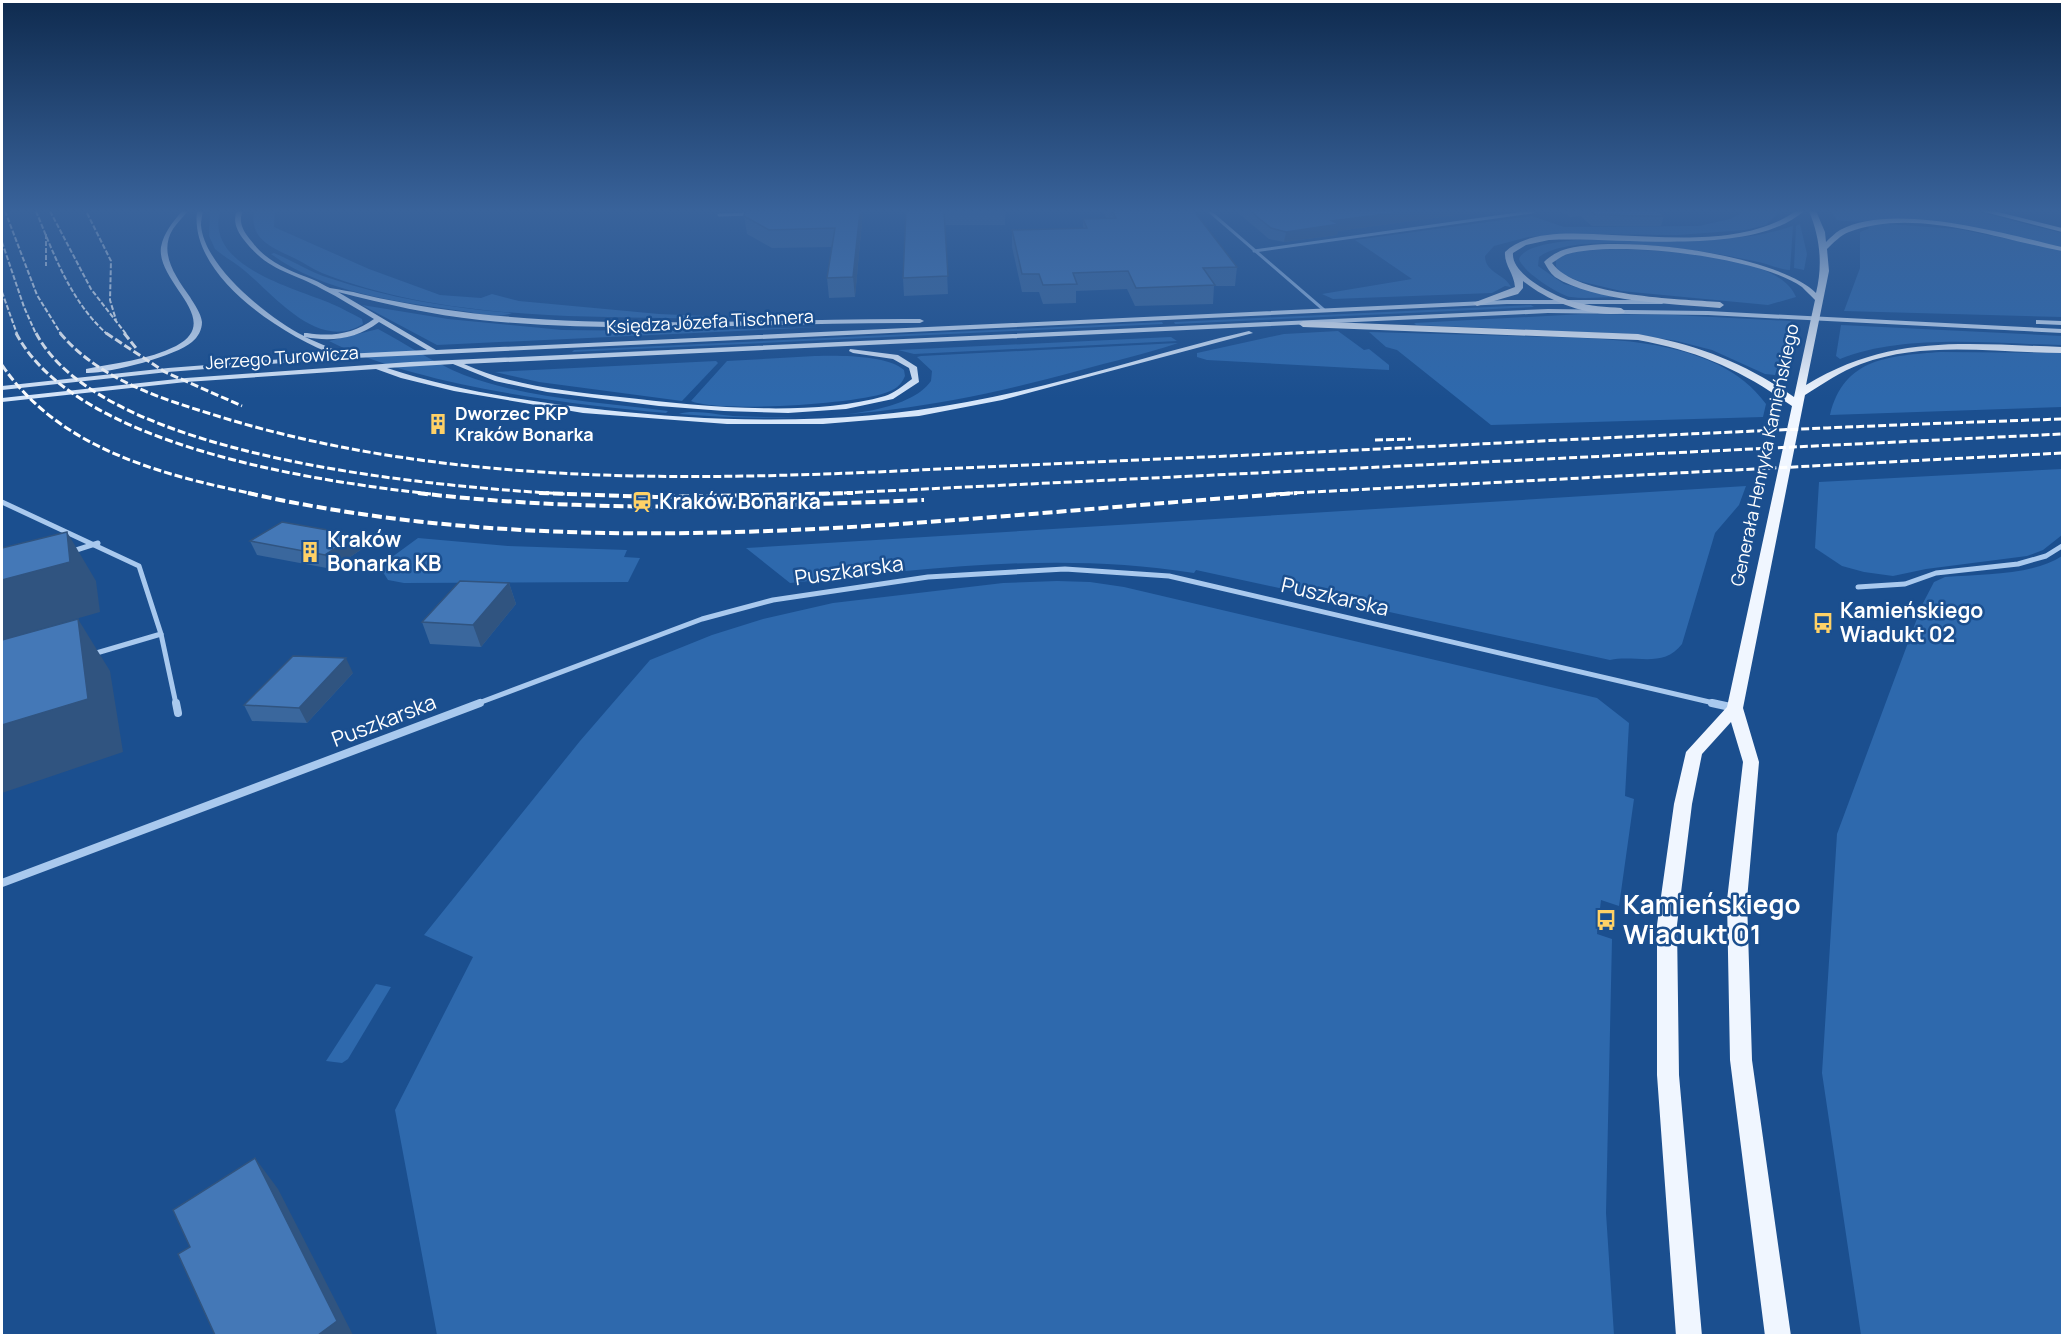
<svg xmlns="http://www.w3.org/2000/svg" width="2064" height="1337" font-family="Manrope,sans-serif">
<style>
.green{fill:#2e69ad}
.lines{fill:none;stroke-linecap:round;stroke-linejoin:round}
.minor-far2{stroke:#a9c9ee;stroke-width:3}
.minor-far1{stroke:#a9c9ee;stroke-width:5}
.minor{stroke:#a9c9ee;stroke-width:8}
.secondary{fill:#d6e6fa;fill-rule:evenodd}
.primary{fill:#f0f6ff;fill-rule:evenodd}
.rail-far2{stroke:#fff;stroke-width:2;stroke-dasharray:5 2;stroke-linecap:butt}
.rail-far1{stroke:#fff;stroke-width:3;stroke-dasharray:8 3;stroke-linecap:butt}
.rail{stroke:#fff;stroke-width:4;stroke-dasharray:10 4;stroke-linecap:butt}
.wall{fill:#3a679d}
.shaded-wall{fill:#305480}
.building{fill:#4478b7;stroke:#305480;stroke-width:1.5}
.labels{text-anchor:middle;stroke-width:5;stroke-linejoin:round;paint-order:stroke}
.far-street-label{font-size:18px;fill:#fff;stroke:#1b4f8f}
.far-poi-label{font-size:18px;font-weight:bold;fill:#fff;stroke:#1b4f8f;text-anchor:start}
.poi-label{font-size:21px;font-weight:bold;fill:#fff;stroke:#1b4f8f;text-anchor:start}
.street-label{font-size:21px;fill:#fff;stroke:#1b4f8f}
.near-poi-label{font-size:26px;font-weight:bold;fill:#fff;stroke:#1b4f8f;text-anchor:start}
</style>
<rect width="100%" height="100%" fill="#1b4f8f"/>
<g class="green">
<path d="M 210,211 L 220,211 C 205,267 295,288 332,304 C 342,308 352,314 362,319 L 363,324 C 319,352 275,296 245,271 C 236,263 224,257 215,249 L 209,236 Z"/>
<path d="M 254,211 L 275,211 L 274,227 L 369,269 L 440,295 L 481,298 L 492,294 L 519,301 L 659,314 L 730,317 C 711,321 687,318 667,318 C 553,317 429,315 322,273 C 312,269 303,262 294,258 C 273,248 249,240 254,211 Z"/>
<path d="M 1746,211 L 1780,211 L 1766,225 L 1745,230 L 1678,235 L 1570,234 L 1528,237 L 1494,246 L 1485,256 C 1485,273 1505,274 1511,287 L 1505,286 L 1492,293 L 1333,299 L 1322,294 L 1412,279 L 1355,240 L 1532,216 L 1564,227 L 1699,226 L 1730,219 Z"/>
<path d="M 1830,211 L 1975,211 L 2062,233 L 2062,247 C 2011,237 1959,223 1906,220 C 1883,218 1859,224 1837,220 Z"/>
<polygon points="1800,224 1807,254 1804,270 1794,268 1796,226"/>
<polygon points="1887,224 1958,229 2062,250 2062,317 1844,311 1860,268 1860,232 1870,228 1866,226"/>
<path d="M 1793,226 L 1790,270 C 1777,269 1766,263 1754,261 C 1707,251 1577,229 1539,257 L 1538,266 L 1564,284 L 1614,297 C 1600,297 1585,299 1571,297 C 1559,295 1523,272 1519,259 C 1529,229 1695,240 1729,238 C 1751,237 1772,233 1793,226 Z"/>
<path d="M 1616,249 C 1658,251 1779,253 1796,297 L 1768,305 L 1621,291 L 1579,281 L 1562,274 L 1556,267 L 1556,259 L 1576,251 Z"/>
<path d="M 274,253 C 293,261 310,272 329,278 C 388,298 450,308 512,313 C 500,319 476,313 462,311 C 399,302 324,293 271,254 Z"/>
<polygon points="362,305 448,319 562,330 659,331 821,327 437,345"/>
<polygon points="1531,305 1534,307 1175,324 1174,322"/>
<polygon points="1583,314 1674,315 1791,321 1775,375 1765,374 1712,350 1677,341 1633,334 1416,325 1414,323"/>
<polygon points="1162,322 1163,324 572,352 574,350"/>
<path d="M 1841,325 L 2062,336 L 2062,345 C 1994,344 1905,333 1840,359 L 1836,356 Z"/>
<path d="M 378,329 C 406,344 434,363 464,375 C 528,399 601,402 668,411 L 666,413 C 566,404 417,386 329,341 Z"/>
<polygon points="1338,331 1364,350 1369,349 1389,365 1389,370 1207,360 1197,357 1197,353 1284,334"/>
<path d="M 1369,332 C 1418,333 1466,335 1515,336 C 1593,339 1715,333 1766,404 L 1763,417 L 1491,425 L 1397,350 L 1386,347 Z"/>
<polygon points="1171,337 1177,341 914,354 898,350"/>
<path d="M 1178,343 C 1146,354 1113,361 1081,370 C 943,408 822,426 679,414 C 693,409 718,415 733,416 C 781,418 901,423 931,381 L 932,371 L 917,357 L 921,356 Z"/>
<path d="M 1941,352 L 2062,353 L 2062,407 L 1830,415 C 1844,357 1890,356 1941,352 Z"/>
<path d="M 815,356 C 838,355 888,355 904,370 L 905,376 C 901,386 894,390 885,393 C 855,404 718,413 691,401 L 727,361 Z"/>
<polygon points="716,361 718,363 682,401 539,382 495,372"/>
<polygon points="2062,469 2062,535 2043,550 2027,556 1926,569 1893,576 1864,572 1842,566 1815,548 1819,482"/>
<path d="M 1746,486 L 1739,505 L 1715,533 L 1682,644 C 1663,669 1635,654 1610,660 L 1196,570 L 1194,573 C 1054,551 929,569 790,583 L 746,548 Z"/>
<polygon points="418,538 508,546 627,550 624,557 640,558 628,582 404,583 388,580 383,572 388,560"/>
<path d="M 2062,556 L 2062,1335 L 1861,1335 L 1822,1073 L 1837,834 L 1922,605 L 1934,582 L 1945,577 C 1982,574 2031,576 2062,556 Z"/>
<polygon points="1057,581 1090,582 1124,587 1597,698 1629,723 1625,796 1634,799 1619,906 1601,900 1597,934 1612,939 1606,1213 1614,1335 437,1335 395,1110 473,957 424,935 580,741 650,660 712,635 763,619 833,603 1003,583"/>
<polygon points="376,984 391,987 348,1059 342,1063 326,1061"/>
</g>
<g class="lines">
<g class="minor-far2">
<polyline points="1209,211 1324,310"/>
<polyline points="719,215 752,214"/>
<polyline points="1254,251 1532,212"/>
</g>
<g class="minor-far1">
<polyline points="2,502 139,566 161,634 176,704"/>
<polyline points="70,552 98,543"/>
<polyline points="1858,587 1905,584 1936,573 2018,564 2046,556 2062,546"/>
<polyline points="93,654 161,634"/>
<polyline points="476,704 702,619 773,600 928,577 1065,569 1169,576 1718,704"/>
</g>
<g class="minor">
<polyline points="176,703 178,713"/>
<polyline points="1712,703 1735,708"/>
<polyline points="2,883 480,703"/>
</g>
<g class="secondary">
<path d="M 182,211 L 188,211 C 183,217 177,223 173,229 C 158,253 176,277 190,297 C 194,304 201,313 202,322 C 202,330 198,337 192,342 C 176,356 108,374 86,373 L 86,369 C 116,363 148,360 176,346 C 225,320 156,283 161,247 C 164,232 173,222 182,211 Z"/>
<path d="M 197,211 L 203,211 C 202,216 201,221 201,225 C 204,267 270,319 304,336 L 304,333 L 307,333 C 331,337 354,334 374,319 C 357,309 340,298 322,289 C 290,271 269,272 244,240 C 238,232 232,222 237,211 L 243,211 C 237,223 245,234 253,243 C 268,263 291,271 314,280 C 319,282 325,286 330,288 C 340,290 351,291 361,294 C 544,337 733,318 920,319 L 924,321 L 920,323 C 774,322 626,335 480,320 C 432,315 385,304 338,292 L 436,350 L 1507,300 L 1662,300 L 1665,302 L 1662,304 L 1507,304 L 333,359 L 168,372 L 2,390 L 2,386 L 168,368 L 335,355 C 282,335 189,276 197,211 ZM 379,322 L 427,350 L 344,354 L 305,337 C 331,342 357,339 379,322 Z"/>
<path d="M 1548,309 L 1708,311 L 2062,329 L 2062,333 L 1708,315 L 1548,313 L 464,364 C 512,386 568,391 620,397 C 699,406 808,418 885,396 C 894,393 904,385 912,379 L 909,368 L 893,359 L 853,353 L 849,351 L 850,349 L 898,355 L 917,367 L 919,382 L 893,399 L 846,409 L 788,413 L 724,411 L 659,406 L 547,392 L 495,381 L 453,364 L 387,368 C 457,391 531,402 605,410 C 726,423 847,425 967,402 C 1062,385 1155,353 1249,331 L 1253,333 L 1002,400 L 919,416 L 823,424 L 727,424 L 583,413 L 454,391 L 401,378 L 376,369 L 186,382 L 2,402 L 2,398 L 186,378 L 410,362 Z"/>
<polygon points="2036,320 2062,321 2062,325 2039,324 2036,324"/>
</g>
<g class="primary">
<path d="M 1796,211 L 1804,211 C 1751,258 1618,236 1549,240 L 1526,245 L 1513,253 C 1511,275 1556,297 1575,302 C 1590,306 1606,307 1621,308 L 1625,311 L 1624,313 C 1590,318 1549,302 1523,281 L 1523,288 L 1518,294 L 1477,306 L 1473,303 L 1515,287 C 1514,273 1504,265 1505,252 C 1531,228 1580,234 1612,235 C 1671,237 1745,246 1796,211 Z"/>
<path d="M 1809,211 L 1816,211 L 1825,232 L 1826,242 C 1830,238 1835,233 1840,230 C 1892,201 2007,234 2062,247 L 2062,251 C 1997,239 1914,207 1849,232 C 1841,235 1833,243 1827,249 L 1829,271 L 1806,385 C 1891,333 1968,344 2062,347 L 2062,353 C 1996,353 1925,340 1861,364 C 1841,371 1823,384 1805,395 L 1743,708 L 1759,762 L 1747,900 L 1752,1060 L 1791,1336 L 1765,1336 L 1730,1060 L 1727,900 L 1743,762 L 1731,722 L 1702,754 L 1692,804 L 1677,925 L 1679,1075 L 1702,1336 L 1676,1336 L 1657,1075 L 1657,925 L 1674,804 L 1686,752 L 1727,707 L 1792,406 C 1741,370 1699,351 1638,340 L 1303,327 L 1299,324 L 1303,321 L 1638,334 C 1698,345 1743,362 1794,397 L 1815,300 C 1811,296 1806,291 1802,287 C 1761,257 1617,240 1568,254 C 1563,255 1557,260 1552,263 C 1576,297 1680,299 1720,302 L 1724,305 L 1720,308 C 1674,304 1594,302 1555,277 C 1550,273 1547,267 1544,262 C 1549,257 1557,252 1563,250 C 1616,233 1777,254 1816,293 C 1823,264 1820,238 1809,211 Z"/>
<polygon points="1981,211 1994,211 2062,228 2062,232"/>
</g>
<g class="rail-far2">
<polyline points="5,211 37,295 61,334"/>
<path d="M 36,211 C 54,255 71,302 107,334"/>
<polyline points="50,211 91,289 126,334"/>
<polyline points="87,213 111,261 110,300 116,320"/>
<polyline points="46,234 46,266"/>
<polyline points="2,242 24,307 36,334"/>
<polyline points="2,292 17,334"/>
</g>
<g class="rail-far1">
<path d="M 16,333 C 75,446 313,481 431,494"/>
<path d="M 36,333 C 102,459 437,487 566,494"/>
<path d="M 60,333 C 98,378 156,397 211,414 C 445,488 697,481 940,469 C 1072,463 1205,457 1338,451 C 1579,439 1820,427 2062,419"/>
<polyline points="106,333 165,372 242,406"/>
<polyline points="124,333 136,348"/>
<path d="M 2,365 C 58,448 161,475 254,494"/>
<polyline points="1375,440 1411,439"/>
<polyline points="822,494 2062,434"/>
<polyline points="1274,494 2062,453"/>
</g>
<g class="rail">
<path d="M 248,493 C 591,571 951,516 1297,493"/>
<path d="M 418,493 C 586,513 755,507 924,500"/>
<polyline points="539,493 655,497 853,493"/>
</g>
</g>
<g class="wall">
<polygon points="863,211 855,297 829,298 827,278 832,247 772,248 747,234 744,216"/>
<polygon points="906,211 1005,211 1005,225 945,225 948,294 904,296 903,278"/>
<polygon points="1103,211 1194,211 1237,267 1235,286 1214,286 1213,304 1135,306 1127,289 1076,291 1076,303 1043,304 1039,292 1022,292 1012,247 1012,230 1083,228 1083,219 1107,219"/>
<polygon points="1236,211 1485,211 1338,231 1337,235 1284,242 1269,239"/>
<polygon points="1560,211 1657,211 1664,216 1661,226 1592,226 1580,216 1571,217"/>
<polygon points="250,541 362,549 332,569 257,555"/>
<polygon points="509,583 516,604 481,647 430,644 422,622"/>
<polygon points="353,673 307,723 252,721 244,705"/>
</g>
<g class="shaded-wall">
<polygon points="860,211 863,211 855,297 853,277"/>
<polygon points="1408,211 1485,211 1338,231 1337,235 1284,242 1286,232 1332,221"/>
<polygon points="67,532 96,581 100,612 2,640 2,580"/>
<polygon points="356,535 362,549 332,569 325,555"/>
<polygon points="509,583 516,604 481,647 473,625"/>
<polygon points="78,619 110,671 123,752 2,793 2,725"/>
<polygon points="346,658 353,673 307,723 299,708"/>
<polygon points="255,1158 278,1189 353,1335 318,1335"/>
</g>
<g class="building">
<polygon points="745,211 860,211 853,277 827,278 835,228 769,230 744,216"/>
<polygon points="906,211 944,211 948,276 903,278"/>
<polygon points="1112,211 1194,211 1237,267 1203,268 1215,285 1136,288 1128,271 1073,273 1077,284 1043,285 1039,274 1022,274 1012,230 1087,228 1083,219 1116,218"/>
<polygon points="1250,211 1408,211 1332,221 1339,224 1286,232 1271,228"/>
<polygon points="1590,211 1657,211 1664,216 1595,215"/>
<polygon points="282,522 356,535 325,555 250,541"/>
<polygon points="67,532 70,562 2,580 2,548"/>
<polygon points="460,581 509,583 473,625 422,622"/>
<polygon points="78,619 88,699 2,725 2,640"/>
<polygon points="293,656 346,658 299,708 244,705"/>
<polygon points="255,1158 337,1321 318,1335 215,1335 178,1254 190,1247 173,1210"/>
</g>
<linearGradient id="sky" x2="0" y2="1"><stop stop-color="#0f2b4f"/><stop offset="0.53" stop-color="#39639b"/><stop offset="1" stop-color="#39639b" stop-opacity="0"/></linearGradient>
<rect width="2064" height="398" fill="url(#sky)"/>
<defs>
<symbol id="building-bare" viewBox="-9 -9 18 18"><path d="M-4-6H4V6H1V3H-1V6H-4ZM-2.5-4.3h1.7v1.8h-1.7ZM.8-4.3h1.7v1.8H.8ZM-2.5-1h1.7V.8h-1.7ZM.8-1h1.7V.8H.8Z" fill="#ffd166" stroke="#1b4f8f" stroke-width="2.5" paint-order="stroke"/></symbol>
<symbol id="station-bare" viewBox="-9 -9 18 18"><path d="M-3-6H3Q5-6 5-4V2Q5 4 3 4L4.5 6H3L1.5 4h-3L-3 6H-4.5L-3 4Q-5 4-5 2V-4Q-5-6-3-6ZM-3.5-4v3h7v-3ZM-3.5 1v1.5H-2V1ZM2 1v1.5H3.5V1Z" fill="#ffd166" stroke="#1b4f8f" stroke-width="2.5" paint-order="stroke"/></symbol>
<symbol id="bus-bare" viewBox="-9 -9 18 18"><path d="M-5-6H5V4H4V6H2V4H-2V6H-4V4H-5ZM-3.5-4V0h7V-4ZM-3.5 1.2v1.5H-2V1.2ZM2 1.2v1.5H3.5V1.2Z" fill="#ffd166" stroke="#1b4f8f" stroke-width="2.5" paint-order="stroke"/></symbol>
</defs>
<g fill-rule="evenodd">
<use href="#building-bare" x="423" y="409" width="30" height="30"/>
<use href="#station-bare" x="627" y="487" width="30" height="30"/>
<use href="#building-bare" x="295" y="537" width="30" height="30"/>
<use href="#bus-bare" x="1808" y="608" width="30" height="30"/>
<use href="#bus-bare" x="1591" y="905" width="30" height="30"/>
</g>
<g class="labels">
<g class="far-street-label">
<text transform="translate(710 322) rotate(-3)" y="6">Księdza Józefa Tischnera</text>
<text transform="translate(282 358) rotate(-4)" y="6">Jerzego Turowicza</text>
<text transform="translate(1765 455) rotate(-78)" y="6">Generała Henryka Kamieńskiego</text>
</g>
<g class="far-poi-label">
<text x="455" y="420">Dworzec PKP<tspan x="455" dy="21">Kraków Bonarka</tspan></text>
</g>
<g class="poi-label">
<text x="659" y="509">Kraków Bonarka</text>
<text x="327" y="547">Kraków<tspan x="327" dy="24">Bonarka KB</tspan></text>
<text x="1840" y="618">Kamieńskiego<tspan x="1840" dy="24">Wiadukt 02</tspan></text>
</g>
<g class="street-label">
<text transform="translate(849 571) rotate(-8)" y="7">Puszkarska</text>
<text transform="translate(1335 597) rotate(13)" y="7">Puszkarska</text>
<text transform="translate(384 721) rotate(-21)" y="7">Puszkarska</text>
</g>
<g class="near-poi-label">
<text x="1623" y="914">Kamieńskiego<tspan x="1623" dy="30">Wiadukt 01</tspan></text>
</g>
</g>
<rect width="2064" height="1337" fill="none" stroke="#ffffff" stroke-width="6"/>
</svg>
